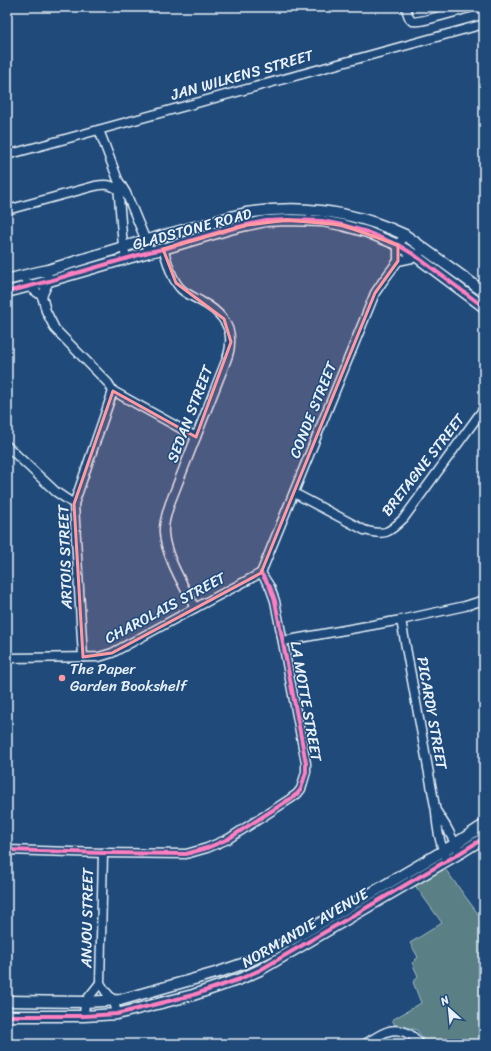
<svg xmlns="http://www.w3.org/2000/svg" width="491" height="1051" font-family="Sriracha,sans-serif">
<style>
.green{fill:#5a8086;stroke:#a1b8bf}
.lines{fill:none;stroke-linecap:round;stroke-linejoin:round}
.minor-casing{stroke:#e8f1f8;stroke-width:11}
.tertiary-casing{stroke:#e8f1f8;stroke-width:13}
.minor{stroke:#1f4a7a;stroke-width:8}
.tertiary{stroke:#1f4a7a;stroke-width:10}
.cycleway-casing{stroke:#1f4a7a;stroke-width:6}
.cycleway{stroke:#ff80c0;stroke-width:4}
.marked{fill:#ff9aa2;fill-opacity:0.2;stroke:#ff9aa2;stroke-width:3;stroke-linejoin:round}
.poi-dot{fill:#ff9aa2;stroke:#1f4a7a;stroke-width:1.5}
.labels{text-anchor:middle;stroke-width:3;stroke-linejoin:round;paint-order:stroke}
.street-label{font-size:15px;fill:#e8f1f8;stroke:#1f4a7a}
.poi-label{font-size:15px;fill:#e8f1f8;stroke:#1f4a7a;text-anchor:start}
</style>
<rect width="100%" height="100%" fill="#1f4a7a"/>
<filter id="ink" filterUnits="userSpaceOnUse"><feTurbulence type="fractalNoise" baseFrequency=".025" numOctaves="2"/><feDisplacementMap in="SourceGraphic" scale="8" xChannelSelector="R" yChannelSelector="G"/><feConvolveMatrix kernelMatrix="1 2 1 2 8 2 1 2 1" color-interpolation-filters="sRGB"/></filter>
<g filter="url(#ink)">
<polygon class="green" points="443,866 484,922 484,1044 426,1044 417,1030 395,1025 392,1020 421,1003 413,982 418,976 412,963 418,957 410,943 442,923 414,884"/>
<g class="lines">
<defs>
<g id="minor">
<path d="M 406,7 C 407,11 408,19 412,21 C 418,24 464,9 473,7"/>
<polyline points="99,130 118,180 126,193 146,241 149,252"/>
<polyline points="7,155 484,24"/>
<polyline points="118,185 123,247 127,259"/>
<path d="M 7,210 L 95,186 C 110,183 111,186 125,193"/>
<path d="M 163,249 C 168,262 171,279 181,289 C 186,294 196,298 202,302 C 218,310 232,325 230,343 C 230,349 228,356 226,361 L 170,503 C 167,513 163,523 164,533 C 165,555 185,588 195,608"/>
<polyline points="398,261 398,245 405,235"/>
<polyline points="46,270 49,281 42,296 46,311 55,329 108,383 113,391 196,437"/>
<polyline points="27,283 28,286 42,296"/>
<polyline points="7,446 56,492 74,504"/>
<path d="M 294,493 L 364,530 C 385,536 389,533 404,518 L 484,408"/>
<polyline points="261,573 375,293 383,281 398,261 417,257 423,248"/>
<path d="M 401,620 L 436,812 C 437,827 439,843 446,856"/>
<polyline points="283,641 401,620 465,606 484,600"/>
<polyline points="83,657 74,504 113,391"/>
<polyline points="7,658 99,657 112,653 195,608 261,573"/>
<polyline points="437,812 447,828 458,849"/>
<polyline points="7,850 103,853 186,854 207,848 228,839 290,799 297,794 301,789 306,772 306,763 275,601 270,587 261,573"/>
<polyline points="103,853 100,983 106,992 114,1001 117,1014"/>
<polyline points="84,1016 85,1002 100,983"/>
<path d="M 365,1044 C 379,1036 389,1026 405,1032 C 412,1035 416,1038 419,1044"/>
</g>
<g id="tertiary">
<path d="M 7,280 C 21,276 34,273 48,270 C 85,259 121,247 158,237 C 176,232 193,227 211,223 C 222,219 234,216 246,213 C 301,204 354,211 405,235 L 484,292"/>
<polyline points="7,292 49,281 149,252 163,249 230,229 247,225 266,221 287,220 322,221 342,225 367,232 398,245 413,254 484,307"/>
<polyline points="7,1001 85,1002 120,1000 219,972 245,963 270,951 305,932 455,844 484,825"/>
<polyline points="7,1017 12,1016 84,1016 117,1014 193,995 240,979 260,970 460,853 484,838"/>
</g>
</defs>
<use href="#minor" class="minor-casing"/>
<use href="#tertiary" class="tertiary-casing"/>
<use href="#minor" class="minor"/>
<use href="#tertiary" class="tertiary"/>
<defs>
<g id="cycleway">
<polyline points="7,292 49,281 149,252 163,249 230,229 247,225 266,221 287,220 322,221 342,225 367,232 398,245 413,254 484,307"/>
<polyline points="7,850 103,853 186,854 207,848 228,839 290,799 297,794 301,789 306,772 306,763 275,601 270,587 261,573"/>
<polyline points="7,1017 12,1016 84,1016 117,1014 193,995 240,979 260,970 460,853 484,838"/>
</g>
</defs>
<use href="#cycleway" class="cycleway-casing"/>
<use href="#cycleway" class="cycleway"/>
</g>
</g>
<path class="marked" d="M 287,220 L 342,225 L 398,245 L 398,261 L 375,293 L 261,573 L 112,653 L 83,657 L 74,504 L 113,391 L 196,437 L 231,342 L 224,319 L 176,283 L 163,249 L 247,225 Z"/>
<circle class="poi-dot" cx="62" cy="678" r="4"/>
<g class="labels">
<g class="street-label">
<text transform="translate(242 75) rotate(-16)" y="5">JAN WILKENS STREET</text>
<text transform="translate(192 229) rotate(-15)" y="5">GLADSTONE ROAD</text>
<text transform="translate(313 410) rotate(-68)" y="5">CONDE STREET</text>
<text transform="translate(190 414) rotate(-69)" y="5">SEDAN STREET</text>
<text transform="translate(423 465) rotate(-52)" y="5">BRETAGNE STREET</text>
<text transform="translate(65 557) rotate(-92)" y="5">ARTOIS STREET</text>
<text transform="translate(165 608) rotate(-28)" y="5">CHAROLAIS STREET</text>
<text transform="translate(306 701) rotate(80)" y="5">LA MOTTE STREET</text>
<text transform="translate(432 713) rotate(80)" y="5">PICARDY STREET</text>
<text transform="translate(87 918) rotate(-89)" y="5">ANJOU STREET</text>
<text transform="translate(305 928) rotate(-30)" y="5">NORMANDIE AVENUE</text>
</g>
<g class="poi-label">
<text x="70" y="674">The Paper<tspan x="70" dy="17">Garden Bookshelf</tspan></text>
</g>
</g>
<rect width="491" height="1051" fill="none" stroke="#1f4a7a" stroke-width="24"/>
<rect x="12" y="12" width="467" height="1027" fill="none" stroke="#e8f1f8" stroke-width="1.5" filter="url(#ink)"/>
<g transform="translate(449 1009) rotate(333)" stroke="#1f4a7a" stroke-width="3" paint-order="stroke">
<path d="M0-3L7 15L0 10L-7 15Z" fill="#e8f1f8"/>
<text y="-6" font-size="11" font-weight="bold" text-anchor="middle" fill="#e8f1f8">N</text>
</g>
</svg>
